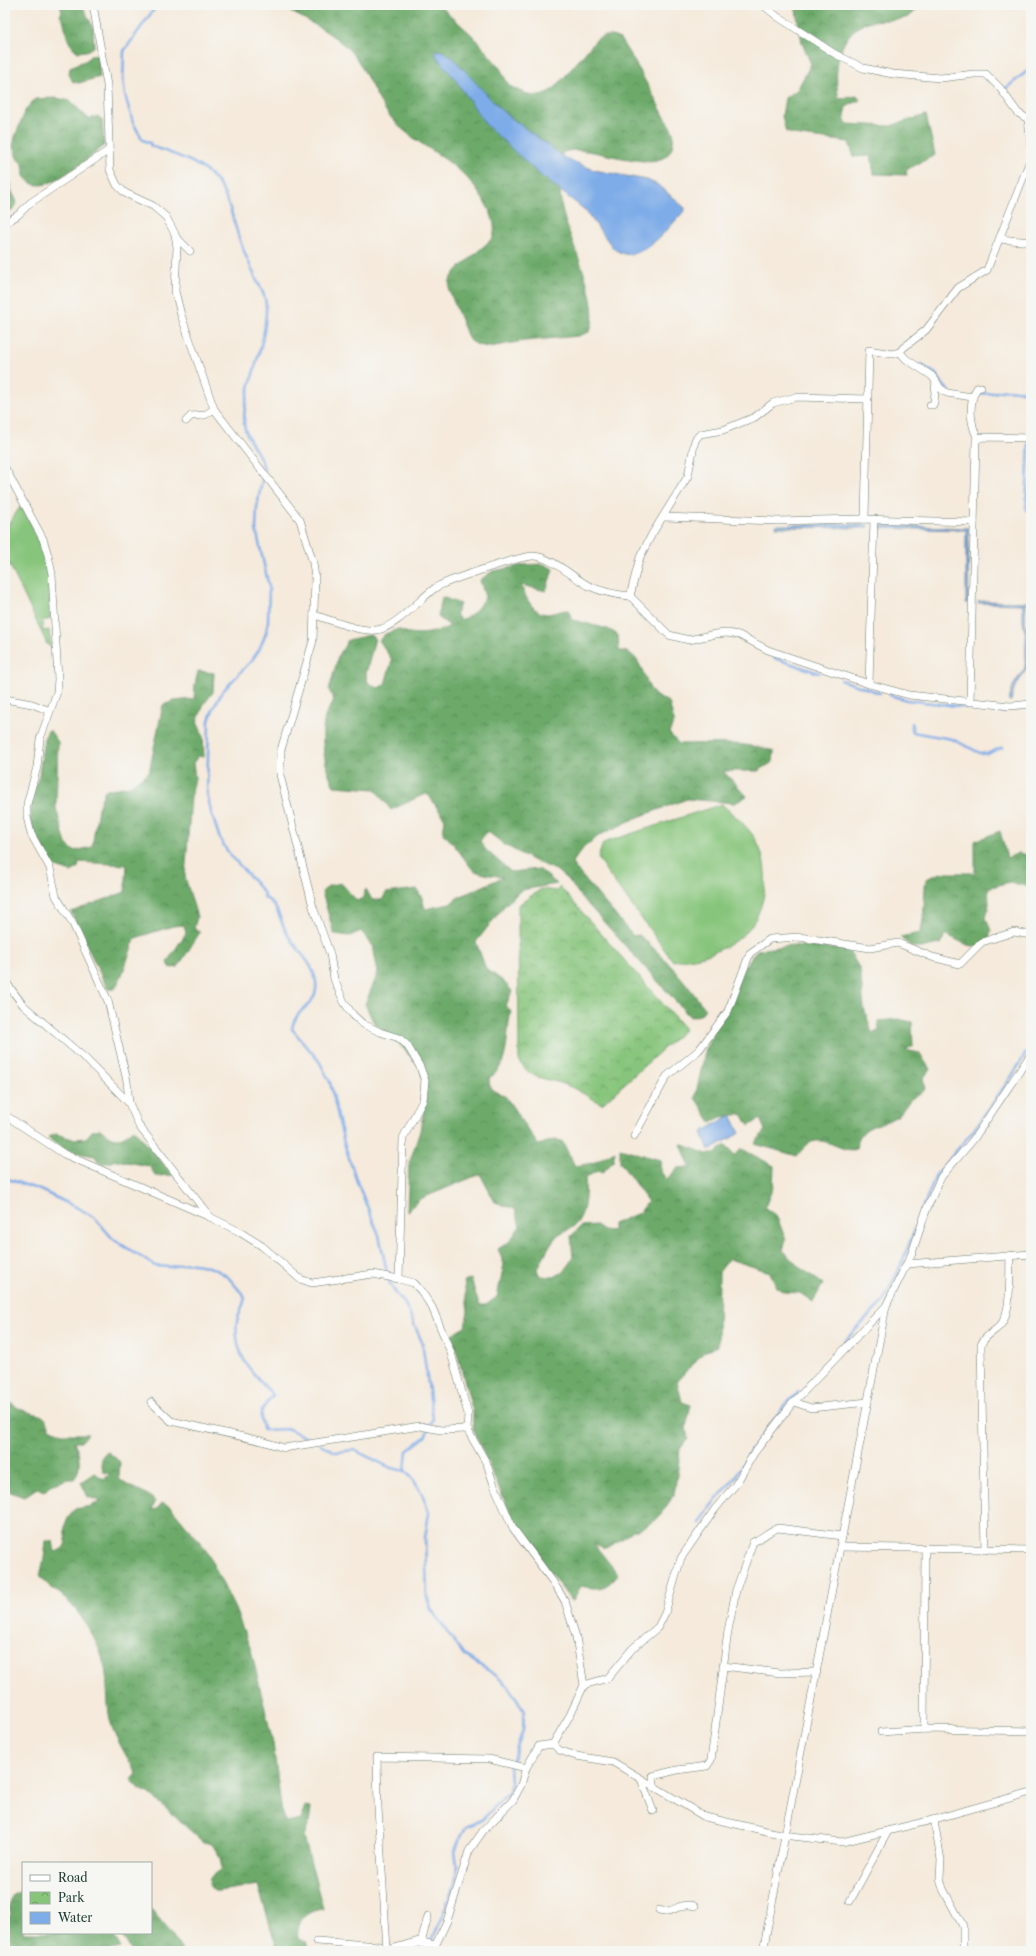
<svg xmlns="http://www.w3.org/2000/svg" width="1036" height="1956" font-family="'Libre Caslon Text',serif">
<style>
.grass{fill:#87c57b;stroke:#538158}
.forest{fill:url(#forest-crowns);stroke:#467450}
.park{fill:url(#park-crowns);stroke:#538158}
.water{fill:#7eace8;stroke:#4e748e}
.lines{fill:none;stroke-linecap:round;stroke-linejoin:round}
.stream{stroke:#7eace8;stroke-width:2.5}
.minor-casing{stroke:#6a7a6e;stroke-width:8}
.tertiary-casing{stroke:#6a7a6e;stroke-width:10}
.minor{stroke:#fff;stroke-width:7}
.tertiary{stroke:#fff;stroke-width:9}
</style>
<defs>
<pattern id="forest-crowns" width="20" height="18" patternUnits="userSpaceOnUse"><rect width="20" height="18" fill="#6daa6b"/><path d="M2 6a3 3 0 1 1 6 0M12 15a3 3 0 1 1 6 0" fill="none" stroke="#598c59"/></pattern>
<pattern id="park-crowns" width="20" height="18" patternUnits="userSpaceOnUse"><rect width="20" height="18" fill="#87c57b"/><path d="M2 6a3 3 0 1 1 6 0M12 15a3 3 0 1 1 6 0" fill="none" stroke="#6ea166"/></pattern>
</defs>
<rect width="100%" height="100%" fill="#f6f6f2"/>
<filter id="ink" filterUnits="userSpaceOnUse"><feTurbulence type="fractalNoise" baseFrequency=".025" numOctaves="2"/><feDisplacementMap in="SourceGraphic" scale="8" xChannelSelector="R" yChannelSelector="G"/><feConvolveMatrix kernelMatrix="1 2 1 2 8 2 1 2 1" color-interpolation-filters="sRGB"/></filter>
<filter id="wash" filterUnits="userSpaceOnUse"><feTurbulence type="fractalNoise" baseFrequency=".012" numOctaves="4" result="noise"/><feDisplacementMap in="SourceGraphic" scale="16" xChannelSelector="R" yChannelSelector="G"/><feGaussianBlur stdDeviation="0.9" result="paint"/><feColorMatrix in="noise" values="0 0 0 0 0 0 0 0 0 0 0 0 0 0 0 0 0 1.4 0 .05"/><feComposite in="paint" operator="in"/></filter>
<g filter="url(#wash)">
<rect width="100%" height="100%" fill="#f5eadb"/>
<g class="grass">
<polygon points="20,507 23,508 40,542 49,574 50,619 42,621 43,631 49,630 51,648 47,644 5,555 5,529"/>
<path d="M 722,804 C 733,815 748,826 756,840 C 771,868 768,908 746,932 C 737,941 724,948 712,953 C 701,958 685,959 673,961 L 604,868 L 604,866 L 598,858 L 603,843 Z"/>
</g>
<g class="forest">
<path d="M 61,5 L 82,5 L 93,27 L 94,47 L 86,51 L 78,52 C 61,39 69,25 60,16 L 62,11 L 60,7 Z"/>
<path d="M 279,5 L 439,5 L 474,37 L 500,68 L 509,86 L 532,96 L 544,94 L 554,89 L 597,39 L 604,36 L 612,36 L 620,39 L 636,64 L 673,132 C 679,192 589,138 562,153 C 559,169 559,197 563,213 C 570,242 604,307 589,332 L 578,336 L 524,341 L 489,347 L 478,345 L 469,340 L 449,290 L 450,280 L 457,270 L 493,238 C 497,225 491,212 484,201 C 476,188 467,176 455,167 C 436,151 413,141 396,123 C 379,106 371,82 358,61 C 340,34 306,21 279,5 Z"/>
<path d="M 795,5 L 921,5 C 918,8 914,13 910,16 C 900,22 878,18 865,23 C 837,36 833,73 839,99 L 857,96 L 860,100 L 846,107 L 844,116 L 846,124 L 890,126 L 926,115 L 935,155 L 906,170 L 907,175 L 874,174 L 871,156 L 854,157 L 849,142 L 800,136 L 786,132 L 782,116 L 785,98 L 797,90 L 811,64 L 802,43 Z"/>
<polygon points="98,55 100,77 79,83 73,82 69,74 70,67 87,60 90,56"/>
<path d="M 57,98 L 70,101 L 89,119 L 98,116 L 102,120 L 104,146 C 91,156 55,186 39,185 C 32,185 29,182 24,176 L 23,163 L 18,160 L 13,147 L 15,137 L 26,109 L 35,99 Z"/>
<polygon points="5,180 11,184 10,188 17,202 12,210 5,212"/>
<path d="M 543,564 L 553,569 L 546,591 L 521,585 C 525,596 532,613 547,614 C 552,614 562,610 568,610 L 573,620 L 608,629 L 618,635 L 619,651 C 643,650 642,682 655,695 C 658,698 665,700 669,702 L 674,722 L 669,733 L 679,744 C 711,744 743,741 774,751 L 773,762 L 758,771 L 723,771 L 747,796 L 735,803 L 687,799 L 636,818 L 600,835 L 585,846 L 572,863 L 576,869 L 633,936 L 639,935 C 665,957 686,982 705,1009 L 700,1015 L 690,1017 L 582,898 L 569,881 L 556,870 L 534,861 L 505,845 L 487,831 L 480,841 L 485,849 L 511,872 L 539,869 L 557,884 L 521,890 L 505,905 L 476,942 L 486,969 L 503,981 L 512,991 L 506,1006 L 511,1012 C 505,1035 511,1065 489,1078 L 490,1088 L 506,1097 L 538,1145 L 554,1140 L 562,1141 L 575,1166 L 593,1163 L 615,1151 L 613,1162 L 602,1173 L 597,1171 L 585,1178 C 586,1193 586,1215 574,1226 C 568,1231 561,1231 556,1237 C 548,1246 543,1259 537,1270 L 540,1276 L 554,1277 L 563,1272 L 573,1258 L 571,1236 L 581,1226 L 597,1225 L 602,1230 L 613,1231 L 613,1224 L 639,1213 L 648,1202 L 620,1162 L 620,1148 L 660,1160 L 661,1172 L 667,1180 L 677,1168 L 690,1167 L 681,1144 L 707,1154 L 715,1154 L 725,1145 L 735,1155 L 742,1149 L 774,1166 L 773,1187 L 765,1207 L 776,1215 L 786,1240 L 783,1250 L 797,1265 L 823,1284 L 813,1302 L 800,1293 L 784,1292 L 776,1287 L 770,1272 L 729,1259 L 719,1272 L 718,1346 L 704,1352 L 677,1381 L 682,1402 L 691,1405 L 686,1427 L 688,1439 L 680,1449 L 678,1468 L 674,1495 L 658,1518 L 639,1530 L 633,1530 L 622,1539 L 606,1548 L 594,1544 L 618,1574 C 607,1589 599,1590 581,1586 L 572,1602 L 546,1567 L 539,1553 L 514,1522 L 473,1429 L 473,1412 L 452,1334 L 465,1327 L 468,1311 L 464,1281 L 471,1279 L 479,1305 L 486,1305 L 497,1297 L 504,1264 L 498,1249 L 510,1241 L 520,1226 L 515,1209 L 495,1202 L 480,1174 L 420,1199 L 407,1212 L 409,1164 L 420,1131 L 426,1098 L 420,1067 L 398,1043 L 374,1023 L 365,1004 L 378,973 L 373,946 L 361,931 L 350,936 L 334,934 L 322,892 L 328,886 L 341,883 L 357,901 L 362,899 L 366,889 L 372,900 L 382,900 L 386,893 L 417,889 L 422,898 L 425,909 L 450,904 L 457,898 L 503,877 C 494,875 484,875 475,871 C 469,868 455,842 443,834 L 445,819 L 427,793 L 391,810 L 375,789 L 334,786 C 324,766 320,739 325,717 C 327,711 331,706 334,700 L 329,690 L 338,657 L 348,640 L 370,635 L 375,638 L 366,674 L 368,683 L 378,688 L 385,684 L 392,660 L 379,640 L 385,634 L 398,629 C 412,637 436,634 450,626 L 438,617 L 442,597 L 460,604 L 456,614 L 460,620 C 473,616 478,608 485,597 L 480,580 L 493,571 L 524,565 Z"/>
<polygon points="198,671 214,673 213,692 204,704 197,722 203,735 204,757 198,756 193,763 195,778 191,797 185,877 197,917 194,928 200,932 178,967 171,968 167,962 186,933 184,925 173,926 135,938 122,975 115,989 107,988 71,912 125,892 127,865 79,862 78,868 71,872 53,866 35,834 30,820 33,792 39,776 44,738 49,729 58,742 56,808 66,844 74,851 92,847 98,808 105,790 130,786 149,772 163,705 174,701 194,699 195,684"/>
<path d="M 1000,831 L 1007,858 L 1019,853 L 1031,856 L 1031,882 L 1026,886 L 1009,882 L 988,888 L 989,904 L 986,918 L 991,931 L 988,944 C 971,951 961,941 945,934 L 941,944 C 920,946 918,955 900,937 L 920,933 C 926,916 923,896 926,879 L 941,873 L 975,873 L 975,841 Z"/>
<path d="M 792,945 L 848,950 L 860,969 L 864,1008 L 872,1033 L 879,1031 L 878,1021 L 898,1019 L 912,1022 L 913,1046 L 905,1050 L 919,1053 L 930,1069 L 923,1079 L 926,1088 C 922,1094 919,1093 914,1097 C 907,1101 904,1111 897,1116 C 880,1127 859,1123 856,1149 C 841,1154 824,1133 808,1144 C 804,1147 800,1152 797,1156 L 755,1144 L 765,1130 L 760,1119 L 749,1126 L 742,1114 L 721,1117 L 711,1122 L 695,1098 L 706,1048 L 738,975 L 757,950 Z"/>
<path d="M 100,1129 C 114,1141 120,1141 134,1129 L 173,1175 L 156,1176 L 149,1166 L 116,1160 L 108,1163 L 99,1163 L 95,1156 C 76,1153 62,1151 48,1137 L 56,1134 L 73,1139 L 86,1138 L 92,1131 Z"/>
<path d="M 5,1400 C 12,1403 18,1409 25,1411 C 40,1416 44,1412 50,1428 L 62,1434 L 88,1434 L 81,1442 L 74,1442 C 80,1454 82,1468 74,1479 C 66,1478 61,1483 52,1484 L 45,1491 L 37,1488 L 24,1497 L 5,1490 Z"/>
<path d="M 107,1451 L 120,1462 L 119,1478 C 128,1490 147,1489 155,1502 L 152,1510 L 157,1509 L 162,1503 L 170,1506 L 205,1548 L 235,1609 L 251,1650 L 273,1743 L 282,1814 L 286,1823 L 301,1820 L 305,1807 L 311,1808 L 309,1823 L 304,1837 L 323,1909 C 305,1911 296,1921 298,1939 L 306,1942 L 309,1948 L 308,1951 L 280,1951 L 277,1949 L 258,1885 L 219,1891 L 214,1891 L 209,1885 L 210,1878 L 222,1869 L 220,1857 L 212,1844 L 203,1842 L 149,1793 L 139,1789 L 131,1780 L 137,1774 C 128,1758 111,1733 109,1714 C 106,1693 109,1674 101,1654 C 94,1635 80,1612 65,1598 C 55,1589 49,1588 40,1576 L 44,1559 L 46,1541 L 53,1541 L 55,1552 C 72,1547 63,1538 65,1525 C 66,1520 72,1513 75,1509 L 91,1506 L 101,1501 L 88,1497 L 81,1482 L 94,1473 L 104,1479 L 110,1474 L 103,1472 L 101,1458 Z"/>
<polygon points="21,1891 23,1894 23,1933 112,1933 121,1948 108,1951 5,1951 5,1920 11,1915 9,1906 11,1896"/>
<polygon points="151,1909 171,1933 182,1951 132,1951 120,1933 151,1933"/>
</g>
<path class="park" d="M 560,887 L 685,1029 L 602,1104 C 590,1098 579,1090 566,1085 C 546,1077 530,1081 519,1060 L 518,905 L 541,889 L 556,891 Z"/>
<g class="water">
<path d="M 436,50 L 443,51 L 453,58 L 502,111 L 565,158 L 594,170 L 647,180 L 658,185 L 685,208 L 685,210 C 671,225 653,249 632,254 C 626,256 619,252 614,249 L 585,210 L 539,174 L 486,125 L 455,79 L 436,56 Z"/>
<polygon points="841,524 868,525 867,528 776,527 776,525"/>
<polygon points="879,525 969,528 968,603 966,603 966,530 879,528"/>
<polygon points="978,601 1026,602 1025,622 1028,639 1027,668 1014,689 1011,701 1009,701 1013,686 1025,668 1026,637 1023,621 1023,604 978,603"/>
<polygon points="731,1115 740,1133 709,1150 702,1132"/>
</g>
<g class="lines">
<g class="stream">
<path d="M 157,5 L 124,51 L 123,79 L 125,95 L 133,123 L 143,140 L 150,143 L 151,146 C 173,154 202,162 217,182 C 229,198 233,220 239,238 C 243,250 249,263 254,274 C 257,283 263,290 265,299 C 267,306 266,316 265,323 C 262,358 244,387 244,423 C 245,440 263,455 264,470"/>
<polyline points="1005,89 1031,68"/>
<polyline points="920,364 936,374 945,387 950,391"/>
<polyline points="977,394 992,393 1006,390 1031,392"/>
<polyline points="1029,443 1026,510 1031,510"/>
<path d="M 263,475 L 257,507 L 256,529 L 269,587 L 268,621 L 266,633 L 259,650 L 252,660 L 222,692 L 213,709 L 209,721 L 207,793 L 211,812 L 220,839 L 228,852 L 263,892 L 265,898 C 278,904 280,920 286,932 C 293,944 304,955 311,967 C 315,975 318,985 315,994 C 311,1008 295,1009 292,1029 L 319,1061 L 330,1082 L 344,1143 L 357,1182 L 379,1235 L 389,1282 L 395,1292 L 405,1304 L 422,1342 L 433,1419 L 425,1437 L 407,1451 L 405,1471"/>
<polyline points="774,658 819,673"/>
<polyline points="841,680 880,693"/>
<polyline points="889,695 907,700 1005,712"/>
<polyline points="912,723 912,732 952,739 980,753 987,754 1003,747"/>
<path d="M 5,1178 L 40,1190 L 80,1209 L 95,1218 L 113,1239 L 155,1266 L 170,1267 L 187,1263 L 201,1265 L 215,1269 L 228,1277 L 245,1297 C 244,1305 239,1313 237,1321 C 233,1355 251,1372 273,1395 C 262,1409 257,1412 264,1430 L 289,1429 L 313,1441"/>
<polyline points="831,1358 853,1332 883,1302 901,1265 936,1175 973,1131 1012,1076 1031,1045"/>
<polyline points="320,1444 336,1452 354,1450 391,1468 405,1471 413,1479 423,1496 429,1513 425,1538 427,1597 431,1609 464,1655 494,1674 508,1686 524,1711 523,1730 510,1768 511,1783 508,1793 483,1819 466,1827 459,1840 455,1852 457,1865 455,1883 428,1951"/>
<polyline points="700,1523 710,1507 734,1479 750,1452 784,1406 799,1392"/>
</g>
</g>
</g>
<g filter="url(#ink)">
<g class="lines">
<defs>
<g id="minor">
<polyline points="93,5 107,85 110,170 117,185 125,193 153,206 166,217 175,234 177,247 175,291 181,315 214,409 300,520 313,563 315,578 313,641 281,750 280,775 313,907 330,954 334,979 344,1002 353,1015 363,1024 380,1032 399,1038 407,1045 420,1067 425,1081 423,1100 403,1138 399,1279"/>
<polyline points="763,5 778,17 835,54 863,68 893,74 941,78 974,74 986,74 1000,88 1018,113 1028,119 1031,118"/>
<polyline points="1028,119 1031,147"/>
<polyline points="5,223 18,215 30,203 109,150"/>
<polyline points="176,237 190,251"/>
<polyline points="1000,239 1031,242"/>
<polyline points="900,352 906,359 932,376 941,389 947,393 972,397"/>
<polyline points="930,405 933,405 934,402 936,381"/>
<polyline points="186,421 191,416 205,415 214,409"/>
<path d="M 978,439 C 970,424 968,402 977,388 L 981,387"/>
<polyline points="5,468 43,539 48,555 52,574 58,679 57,692 40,739 37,767 27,804 27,817 31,834 50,868 56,896 73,924 108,1001 127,1081 129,1103 139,1126 210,1217"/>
<polyline points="664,517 777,521 859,519 974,522"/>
<polyline points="865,519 869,350 892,354 900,352 903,348 926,330 958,288 987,270 1031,158"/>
<polyline points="630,596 640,557 652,534 688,476 695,440 700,434 723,430 755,417 773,403 796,397 867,399"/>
<path d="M 314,615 C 332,620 358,632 376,630 C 394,629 420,599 435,588 C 445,581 521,556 533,556 C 550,556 574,578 589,586 C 603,592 615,595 630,596 L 669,635 L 689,640 L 715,634 L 727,633 L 739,635 L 768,650 L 869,684 L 909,695 L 1010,706 L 1031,704"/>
<polyline points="869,684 874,519"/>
<polyline points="5,699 32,704 50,711"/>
<polyline points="970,702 976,440 982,437 1031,438"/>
<polyline points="5,981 23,1005 87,1060 129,1103"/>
<polyline points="5,1115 64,1154 210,1217 238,1231 262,1246 300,1279 312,1283 373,1274 399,1279 414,1283 421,1291 432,1307 451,1353 468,1414 467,1429 487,1464 494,1485 513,1528 553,1582 565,1601 576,1637 584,1685 570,1715 553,1744"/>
<polyline points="634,1136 667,1076 699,1050 728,1011 750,953 770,939 799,937 870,948 898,943 932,957 960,964 982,942 1014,932 1031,935"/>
<polyline points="907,1264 1031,1254"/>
<polyline points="151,1402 171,1421 262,1441 284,1448 420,1426 441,1430 467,1429"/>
<polyline points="794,1402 811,1408 868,1402"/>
<polyline points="840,1547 1031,1550"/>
<path d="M 985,1550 L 981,1345 C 985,1334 996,1332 1002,1323 C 1012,1308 1009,1274 1010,1255"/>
<polyline points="723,1666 780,1673 817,1672"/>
<polyline points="584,1685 608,1678 632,1649 658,1627 665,1613 681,1558 715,1509 736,1484 754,1453 791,1405 886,1306"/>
<polyline points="924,1729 925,1549"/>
<polyline points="881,1732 926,1729 1031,1731"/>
<polyline points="553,1744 559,1750 576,1756 613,1762 705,1817 784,1835 842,1842 928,1821 1031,1792"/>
<polyline points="641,1779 653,1811"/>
<path d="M 654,1787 L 653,1776 L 677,1770 L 707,1766 L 711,1760 L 728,1631 L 736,1590 L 753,1542 C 763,1538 768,1531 778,1528 L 842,1536"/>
<polyline points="934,1820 941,1860 940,1878 943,1889 963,1926 963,1951"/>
<polyline points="850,1901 888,1831"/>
<path d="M 659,1910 C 674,1915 679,1901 695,1906"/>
<polyline points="317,1941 379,1946 388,1950"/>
<polyline points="421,1943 428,1916"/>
<polyline points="387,1949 378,1808 377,1757 489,1759 526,1768"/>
<polyline points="438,1951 435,1946 447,1921 469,1851 483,1831 513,1800 521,1785 526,1768 539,1746 553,1744"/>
<polyline points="763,1951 886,1306 912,1253 927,1208 941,1177 973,1140 1031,1054"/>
</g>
<polyline id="tertiary" points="388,1951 419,1942 435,1946"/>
</defs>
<use href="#minor" class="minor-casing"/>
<use href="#tertiary" class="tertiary-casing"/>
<use href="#minor" class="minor"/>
<use href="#tertiary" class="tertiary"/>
</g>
</g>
<rect width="1036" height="1956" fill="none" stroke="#f6f6f2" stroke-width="20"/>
<rect x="22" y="1862" width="130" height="72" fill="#f6f6f2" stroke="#a0aca6"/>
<rect x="30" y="1875" width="20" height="6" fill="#ffffff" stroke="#a0aca6"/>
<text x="58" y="1882" font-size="12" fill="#1f3d34">Road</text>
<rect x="30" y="1892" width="20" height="12" fill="url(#park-crowns)" stroke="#a0aca6"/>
<text x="58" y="1902" font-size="12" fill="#1f3d34">Park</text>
<rect x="30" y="1912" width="20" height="12" fill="#7eace8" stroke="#a0aca6"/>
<text x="58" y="1922" font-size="12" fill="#1f3d34">Water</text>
</svg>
